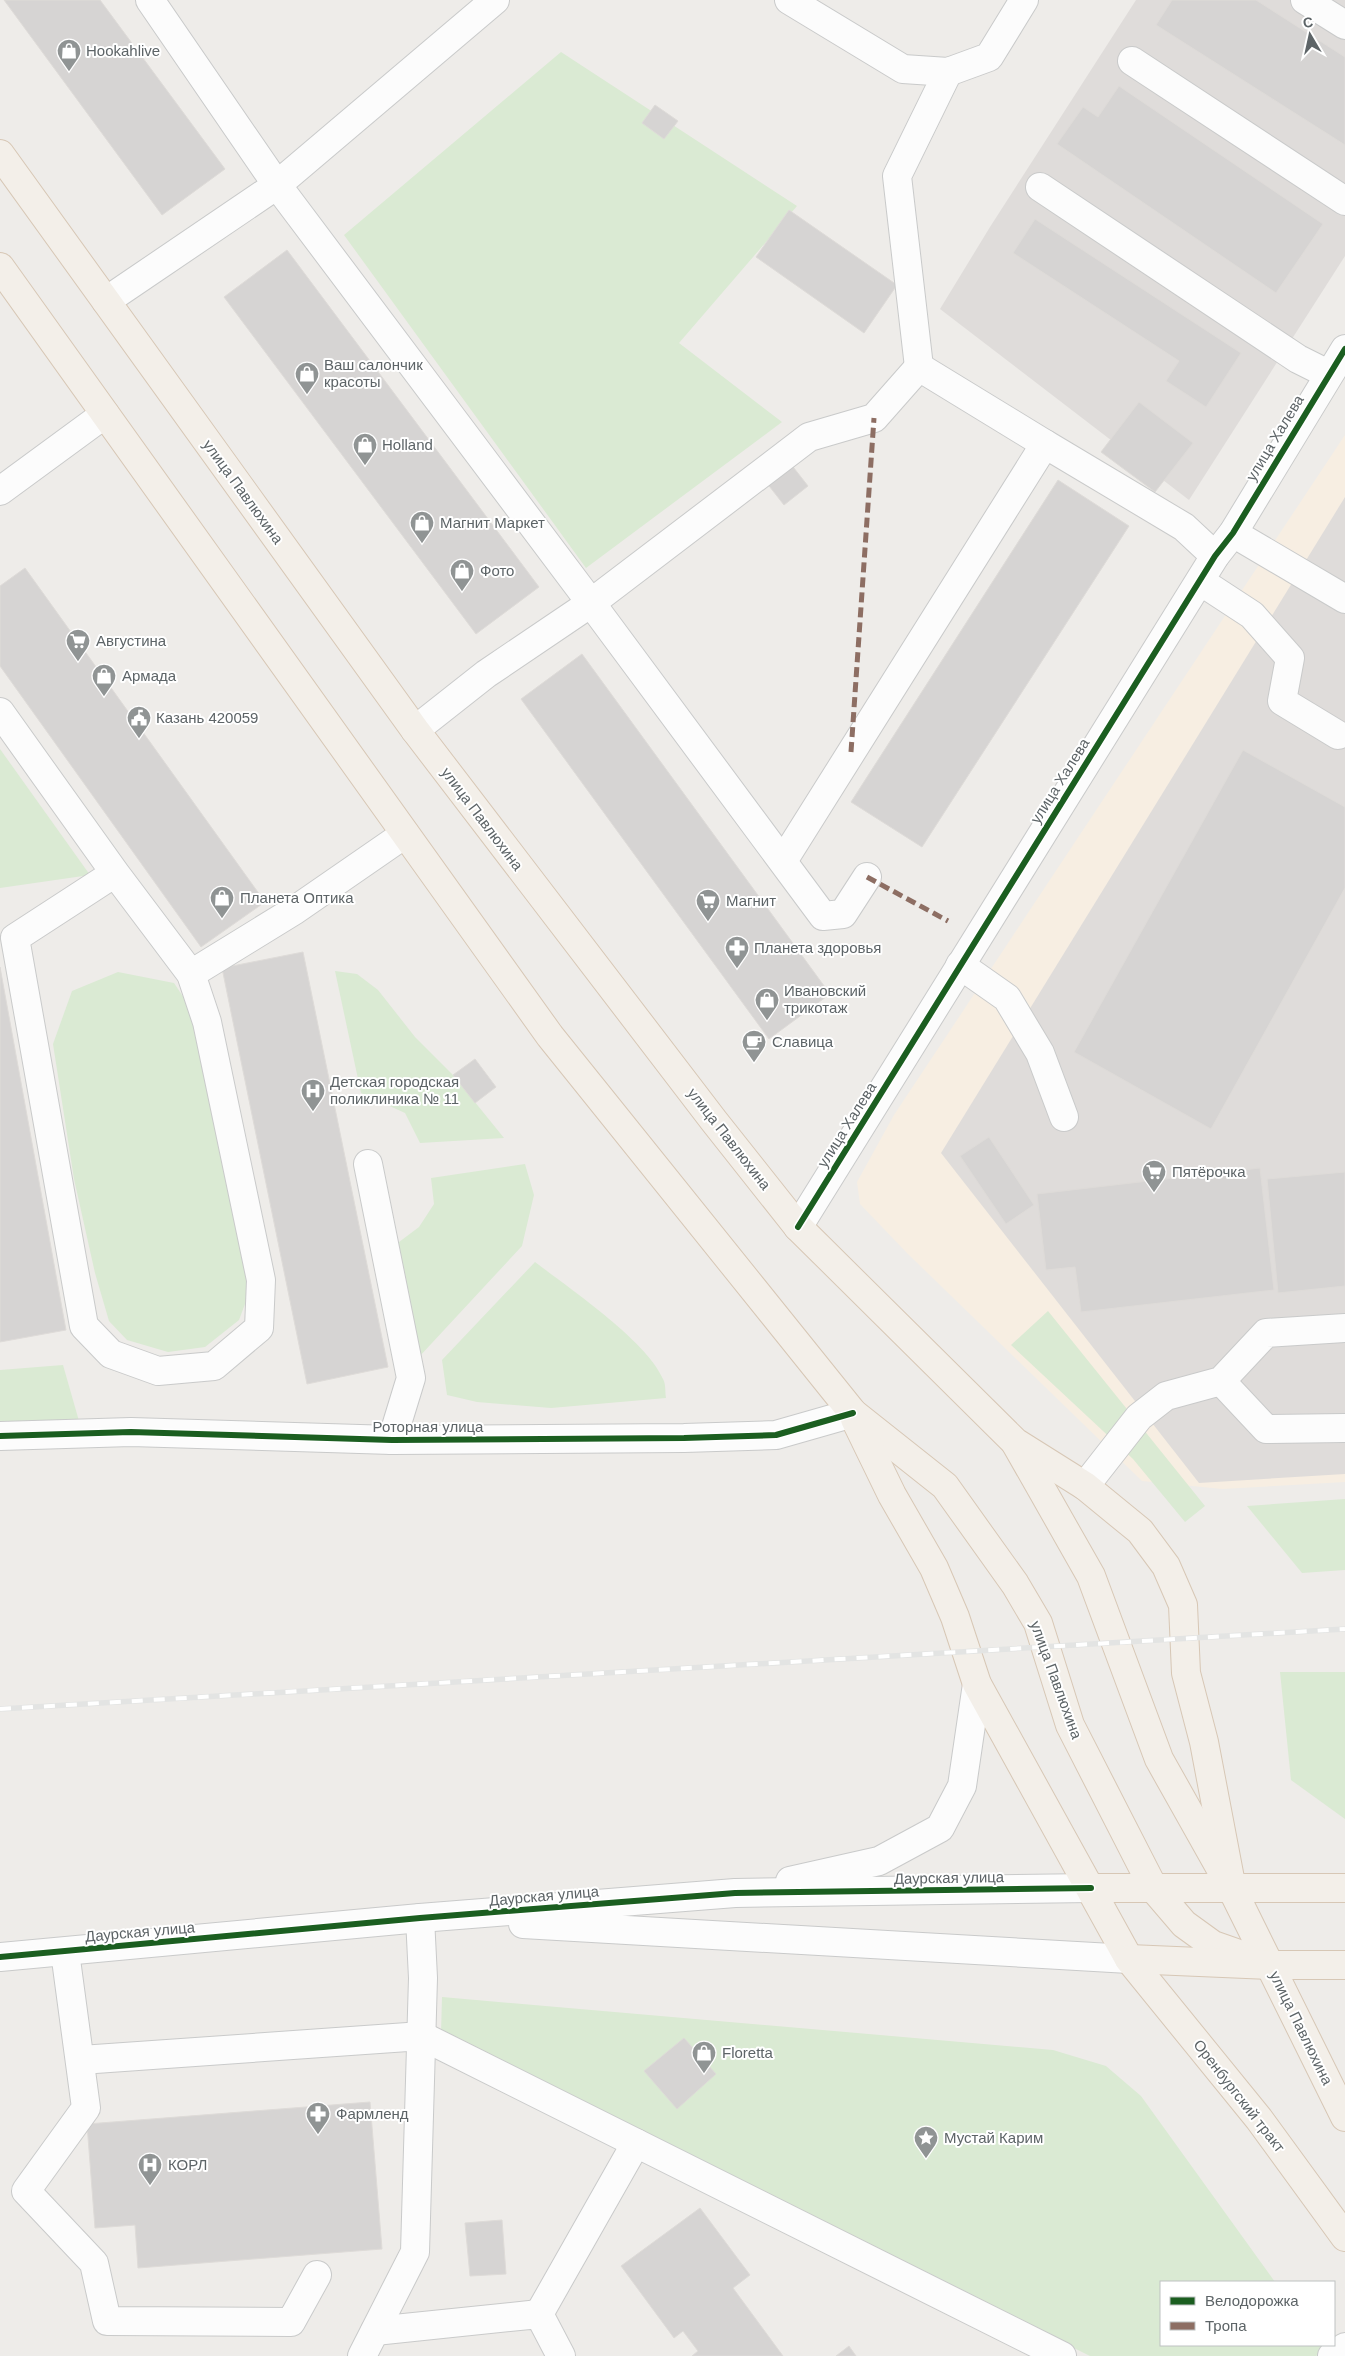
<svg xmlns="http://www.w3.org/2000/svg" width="1345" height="2356" font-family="Helvetica,sans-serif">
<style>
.commercial{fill:#f7eee2}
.industrial{fill:#dfdcda}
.green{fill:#daead3}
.building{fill:#d6d4d3;stroke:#dedbd8}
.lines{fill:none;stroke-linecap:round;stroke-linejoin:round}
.minor-casing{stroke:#c9caca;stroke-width:30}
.major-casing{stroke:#d7c7b5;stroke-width:30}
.minor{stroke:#fcfcfc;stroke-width:28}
.major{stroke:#f3efe9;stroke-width:28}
.rail-casing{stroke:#e3e4e3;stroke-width:5.5}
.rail{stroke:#fff;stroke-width:4;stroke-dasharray:11;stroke-linecap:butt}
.quiet{stroke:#8d6e63;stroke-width:5;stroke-dasharray:10 5;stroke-linecap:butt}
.cycleway-casing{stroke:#fff;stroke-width:9}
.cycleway{stroke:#1b5e20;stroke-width:6}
.labels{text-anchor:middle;stroke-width:4;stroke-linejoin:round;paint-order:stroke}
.poi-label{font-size:15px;fill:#5d6467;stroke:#fff;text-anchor:start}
.street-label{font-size:15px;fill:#5d6467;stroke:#fff}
</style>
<rect width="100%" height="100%" fill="#eeece9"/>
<polygon class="commercial" points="1345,435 1345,1482 1222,1489 1142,1481 907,1253 860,1204 857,1182 894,1115"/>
<g class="industrial">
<polygon points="1136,0 1345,0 1345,256 1189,500 940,309 990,227"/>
<polygon points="1345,497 1345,1474 1199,1483 941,1153"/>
</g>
<g class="green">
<polygon points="561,52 797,206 679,343 782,422 586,568 344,235"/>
<polygon points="0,749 90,875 0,888"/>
<polygon points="335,971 357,974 378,990 415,1037 453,1075 504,1138 420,1143 405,1113 361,1093"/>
<polygon points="118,972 174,983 202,1025 254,1280 239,1320 205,1347 168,1352 127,1340 109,1321 95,1273 74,1179 53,1044 72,991"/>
<polygon points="525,1164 534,1195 522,1246 419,1357 395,1245 419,1227 434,1204 431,1178"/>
<path d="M 535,1262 C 569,1288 647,1341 663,1379 C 666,1384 665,1392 666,1398 L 551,1408 L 477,1402 L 447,1395 L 442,1360 Z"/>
<polygon points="1048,1311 1205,1506 1185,1522 1133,1459 1011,1345"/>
<polygon points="63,1365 79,1421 0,1423 0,1370"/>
<polygon points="1345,1499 1345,1570 1302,1573 1247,1506"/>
<polygon points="1280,1672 1345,1672 1345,1819 1291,1780"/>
<polygon points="442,1997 1053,2050 1106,2066 1141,2096 1275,2282 1161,2282 1161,2345 1321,2345 1324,2350 1316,2356 1090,2356 441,2033"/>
</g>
<g class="building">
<polygon points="4,0 100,0 225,169 162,215"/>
<polygon points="1172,0 1256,0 1345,57 1345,145 1156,25"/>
<polygon points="1119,86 1323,224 1276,293 1057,144 1083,107 1098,117"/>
<polygon points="655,105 678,121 664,139 642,123"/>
<polygon points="789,210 897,285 864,333 756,257"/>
<polygon points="1035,219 1241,353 1206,407 1166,381 1179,361 1013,253"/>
<polygon points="287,250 539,587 476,634 224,297"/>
<polygon points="1139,402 1193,443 1155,492 1101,452"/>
<polygon points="790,463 808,486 784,505 766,482"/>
<polygon points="1058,480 1129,526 922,847 851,802"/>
<polygon points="25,568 265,902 201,947 0,666 0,586"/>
<polygon points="582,654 830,994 769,1039 521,699"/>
<polygon points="1243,750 1345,807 1345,888 1211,1129 1074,1052"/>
<polygon points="303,952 388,1367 307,1384 222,968"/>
<polygon points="0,967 66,1330 0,1342"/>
<polygon points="475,1059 496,1087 475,1103 453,1075"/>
<polygon points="989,1137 1034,1205 1006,1224 960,1156"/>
<polygon points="1260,1168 1274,1290 1081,1312 1075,1267 1046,1270 1037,1194"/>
<polygon points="1345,1172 1345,1286 1278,1293 1267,1179"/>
<polygon points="684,2038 716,2074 677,2109 644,2071"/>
<polygon points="370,2102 382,2249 138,2268 135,2225 95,2228 87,2124"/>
<polygon points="700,2208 750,2275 733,2288 783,2356 692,2356 698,2351 683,2331 674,2338 621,2266"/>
<polygon points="502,2220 506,2274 470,2276 465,2223"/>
<polygon points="849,2346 856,2356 836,2356"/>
</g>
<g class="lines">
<defs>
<g id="minor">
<polyline points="150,0 277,185 591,603 823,916 843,914 867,877"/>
<polyline points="789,0 903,69 948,72 989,57 1024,0"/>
<polyline points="1305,0 1345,25"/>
<polyline points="1132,61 1345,201"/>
<polyline points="1040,187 1298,359 1328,374"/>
<polyline points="106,301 277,185 495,0"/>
<polyline points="919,367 897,176 948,72"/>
<polyline points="0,491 105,414"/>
<polyline points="1233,533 1345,599"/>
<polyline points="1200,581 1252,615 1290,658 1282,701 1338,735"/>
<polyline points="0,712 115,873 15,938 84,1326 111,1354 158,1371 214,1366 259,1328 261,1280 207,1022 191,974 115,873"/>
<polyline points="415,730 486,674 591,603 809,437 874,418 919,367 1045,444"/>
<polyline points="783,861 1045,444 1184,527 1215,556"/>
<polyline points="960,965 1007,998 1040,1053 1064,1117"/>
<polyline points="191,974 295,910 405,834"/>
<polyline points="368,1164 411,1378 392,1440"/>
<polyline points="798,1227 1215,556 1233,533 1345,349"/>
<polyline points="1221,1381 1266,1429 1345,1428"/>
<polyline points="0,1436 131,1432 392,1440 684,1438 776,1435 853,1413"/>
<polyline points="1085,1486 1139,1417 1166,1396 1221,1381 1266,1333 1345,1328"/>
<polyline points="790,1881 879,1861 940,1828 962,1786 977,1684"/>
<polyline points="523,1924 1129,1959"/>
<polyline points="65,1952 86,2108 26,2191 94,2263 107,2321 291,2322 317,2275"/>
<polyline points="0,1957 420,1918 735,1893 1091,1888"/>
<polyline points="81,2060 422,2036 1062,2356"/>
<polyline points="539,2314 636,2143"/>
<polyline points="375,2331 539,2314 561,2356"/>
<polyline points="362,2356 415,2252 423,1978 420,1918"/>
<polyline points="1332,2356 1345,2347"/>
</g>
<g id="major">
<polyline points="0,154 415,730 714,1121 798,1227 1015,1442 1085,1486 1140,1531 1166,1566 1183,1605 1186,1673 1204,1742 1232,1889"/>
<polyline points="0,267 550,1036 853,1413 945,1486 1015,1584 1038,1623 1070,1725 1154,1889 1184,1924 1213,1945 1270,1965"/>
<polyline points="855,1419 892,1495 934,1568 955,1617 977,1684 1129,1959 1259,2119 1345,2237"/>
<polyline points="1016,1444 1091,1576 1159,1759 1232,1889 1345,2117"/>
<polyline points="1091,1888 1345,1888"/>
<polyline points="1129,1959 1270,1965 1345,1965"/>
</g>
</defs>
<use href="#minor" class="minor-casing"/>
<use href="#major" class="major-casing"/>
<use href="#minor" class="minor"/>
<use href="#major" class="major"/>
<defs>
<polyline id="rail" points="0,1709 1345,1629"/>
</defs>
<use href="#rail" class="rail-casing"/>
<use href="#rail" class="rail"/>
<g class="quiet">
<polyline points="851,752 874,418"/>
<polyline points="867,877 948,921"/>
</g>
<defs>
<g id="cycleway">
<polyline points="798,1227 1215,556 1233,533 1345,349"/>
<polyline points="0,1436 131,1432 392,1440 684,1438 776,1435 853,1413"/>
<polyline points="0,1957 420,1918 735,1893 1091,1888"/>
</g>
</defs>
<use href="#cycleway" class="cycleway-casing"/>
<use href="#cycleway" class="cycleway"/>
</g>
<defs>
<symbol id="shop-pin" viewBox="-11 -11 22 30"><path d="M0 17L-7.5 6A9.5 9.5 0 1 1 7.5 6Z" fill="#909494" stroke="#fff"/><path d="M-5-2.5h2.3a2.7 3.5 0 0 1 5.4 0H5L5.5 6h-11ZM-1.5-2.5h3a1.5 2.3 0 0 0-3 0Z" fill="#fff"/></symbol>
<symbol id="supermarket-pin" viewBox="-11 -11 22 30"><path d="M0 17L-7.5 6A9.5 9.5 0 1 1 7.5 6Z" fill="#909494" stroke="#fff"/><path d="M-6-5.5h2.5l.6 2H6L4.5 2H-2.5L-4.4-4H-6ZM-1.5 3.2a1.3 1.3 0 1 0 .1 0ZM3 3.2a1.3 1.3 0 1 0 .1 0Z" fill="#fff"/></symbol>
<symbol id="civic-pin" viewBox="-11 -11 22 30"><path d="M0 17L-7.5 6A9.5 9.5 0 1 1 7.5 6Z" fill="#909494" stroke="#fff"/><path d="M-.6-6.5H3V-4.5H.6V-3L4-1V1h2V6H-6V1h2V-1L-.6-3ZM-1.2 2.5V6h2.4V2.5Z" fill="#fff"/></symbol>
<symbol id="pharmacy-pin" viewBox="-11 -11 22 30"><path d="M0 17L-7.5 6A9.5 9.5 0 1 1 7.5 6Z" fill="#909494" stroke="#fff"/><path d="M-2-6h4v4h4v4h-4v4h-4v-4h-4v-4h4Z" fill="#fff"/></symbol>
<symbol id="cafe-pin" viewBox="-11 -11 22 30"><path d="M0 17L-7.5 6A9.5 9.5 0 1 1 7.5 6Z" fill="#909494" stroke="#fff"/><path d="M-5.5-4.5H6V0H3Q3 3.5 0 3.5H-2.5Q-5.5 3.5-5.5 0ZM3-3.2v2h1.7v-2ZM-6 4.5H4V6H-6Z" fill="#fff"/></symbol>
<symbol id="hospital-pin" viewBox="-11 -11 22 30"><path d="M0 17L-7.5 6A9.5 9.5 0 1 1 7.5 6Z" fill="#909494" stroke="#fff"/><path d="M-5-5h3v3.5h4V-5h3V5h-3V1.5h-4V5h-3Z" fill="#fff"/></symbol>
<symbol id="sight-pin" viewBox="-11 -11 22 30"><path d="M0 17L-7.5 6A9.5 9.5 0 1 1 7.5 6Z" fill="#909494" stroke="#fff"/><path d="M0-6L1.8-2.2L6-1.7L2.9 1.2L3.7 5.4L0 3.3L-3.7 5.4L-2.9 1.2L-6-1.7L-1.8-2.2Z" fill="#fff"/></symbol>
</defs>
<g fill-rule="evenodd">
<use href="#shop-pin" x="55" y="37" width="28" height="38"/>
<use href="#shop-pin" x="293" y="360" width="28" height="38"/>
<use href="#shop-pin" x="351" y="431" width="28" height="38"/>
<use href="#shop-pin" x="408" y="509" width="28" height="38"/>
<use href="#shop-pin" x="448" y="557" width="28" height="38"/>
<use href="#supermarket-pin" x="64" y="627" width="28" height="38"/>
<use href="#shop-pin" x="90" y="662" width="28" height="38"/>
<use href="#civic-pin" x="125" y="704" width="28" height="38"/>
<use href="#shop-pin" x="208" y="884" width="28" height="38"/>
<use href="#supermarket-pin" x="694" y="887" width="28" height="38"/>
<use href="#pharmacy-pin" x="723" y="934" width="28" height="38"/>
<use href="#shop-pin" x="753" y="986" width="28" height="38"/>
<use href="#cafe-pin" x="740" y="1028" width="28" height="38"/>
<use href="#hospital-pin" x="299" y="1077" width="28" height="38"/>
<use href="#supermarket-pin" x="1140" y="1158" width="28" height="38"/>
<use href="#shop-pin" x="690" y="2039" width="28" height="38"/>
<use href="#pharmacy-pin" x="304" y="2100" width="28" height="38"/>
<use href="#sight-pin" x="912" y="2124" width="28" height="38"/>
<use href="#hospital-pin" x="136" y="2151" width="28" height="38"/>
</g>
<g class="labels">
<g class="poi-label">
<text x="86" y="56">Hookahlive</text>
<text x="324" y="370">Ваш салончик<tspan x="324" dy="17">красоты</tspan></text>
<text x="382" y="450">Holland</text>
<text x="440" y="528">Магнит Маркет</text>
<text x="480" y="576">Фото</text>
<text x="96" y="646">Августина</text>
<text x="122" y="681">Армада</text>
<text x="156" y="723">Казань 420059</text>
<text x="240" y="903">Планета Оптика</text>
<text x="726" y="906">Магнит</text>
<text x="754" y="953">Планета здоровья</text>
<text x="784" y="996">Ивановский<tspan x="784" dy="17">трикотаж</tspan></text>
<text x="772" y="1047">Славица</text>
<text x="330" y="1087">Детская городская<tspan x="330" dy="17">поликлиника № 11</tspan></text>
<text x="1172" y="1177">Пятёрочка</text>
<text x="722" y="2058">Floretta</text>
<text x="336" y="2119">Фармленд</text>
<text x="944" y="2143">Мустай Карим</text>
<text x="168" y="2170">КОРЛ</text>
</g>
<g class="street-label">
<text transform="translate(1275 438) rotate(-59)" y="5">улица Халева</text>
<text transform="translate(243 492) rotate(54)" y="5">улица Павлюхина</text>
<text transform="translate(1060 781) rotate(-58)" y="5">улица Халева</text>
<text transform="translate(482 819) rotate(53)" y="5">улица Павлюхина</text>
<text transform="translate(847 1125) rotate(-58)" y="5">улица Халева</text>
<text transform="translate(729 1139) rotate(52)" y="5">улица Павлюхина</text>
<text x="428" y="1432">Роторная улица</text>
<text transform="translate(1056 1680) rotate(70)" y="5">улица Павлюхина</text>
<text transform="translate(949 1878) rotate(-1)" y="5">Даурская улица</text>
<text transform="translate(544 1896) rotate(-5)" y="5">Даурская улица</text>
<text transform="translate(140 1932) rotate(-5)" y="5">Даурская улица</text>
<text transform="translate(1301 2028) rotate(64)" y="5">улица Павлюхина</text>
<text transform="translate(1239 2096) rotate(52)" y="5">Оренбургский тракт</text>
</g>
</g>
<rect x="1160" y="2281" width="175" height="65" fill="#ffffff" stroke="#bec1c2"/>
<rect x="1170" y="2297" width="25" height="8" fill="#1b5e20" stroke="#bec1c2"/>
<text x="1205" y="2306" font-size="15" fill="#5d6467">Велодорожка</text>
<rect x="1170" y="2322" width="25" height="8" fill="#8d6e63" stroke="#bec1c2"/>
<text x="1205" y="2331" font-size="15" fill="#5d6467">Тропа</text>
<g transform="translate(1310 35) rotate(351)" stroke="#ffffff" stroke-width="4" paint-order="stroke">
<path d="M0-4L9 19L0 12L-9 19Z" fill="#5d6467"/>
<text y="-8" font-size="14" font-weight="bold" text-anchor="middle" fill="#5d6467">С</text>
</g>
</svg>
